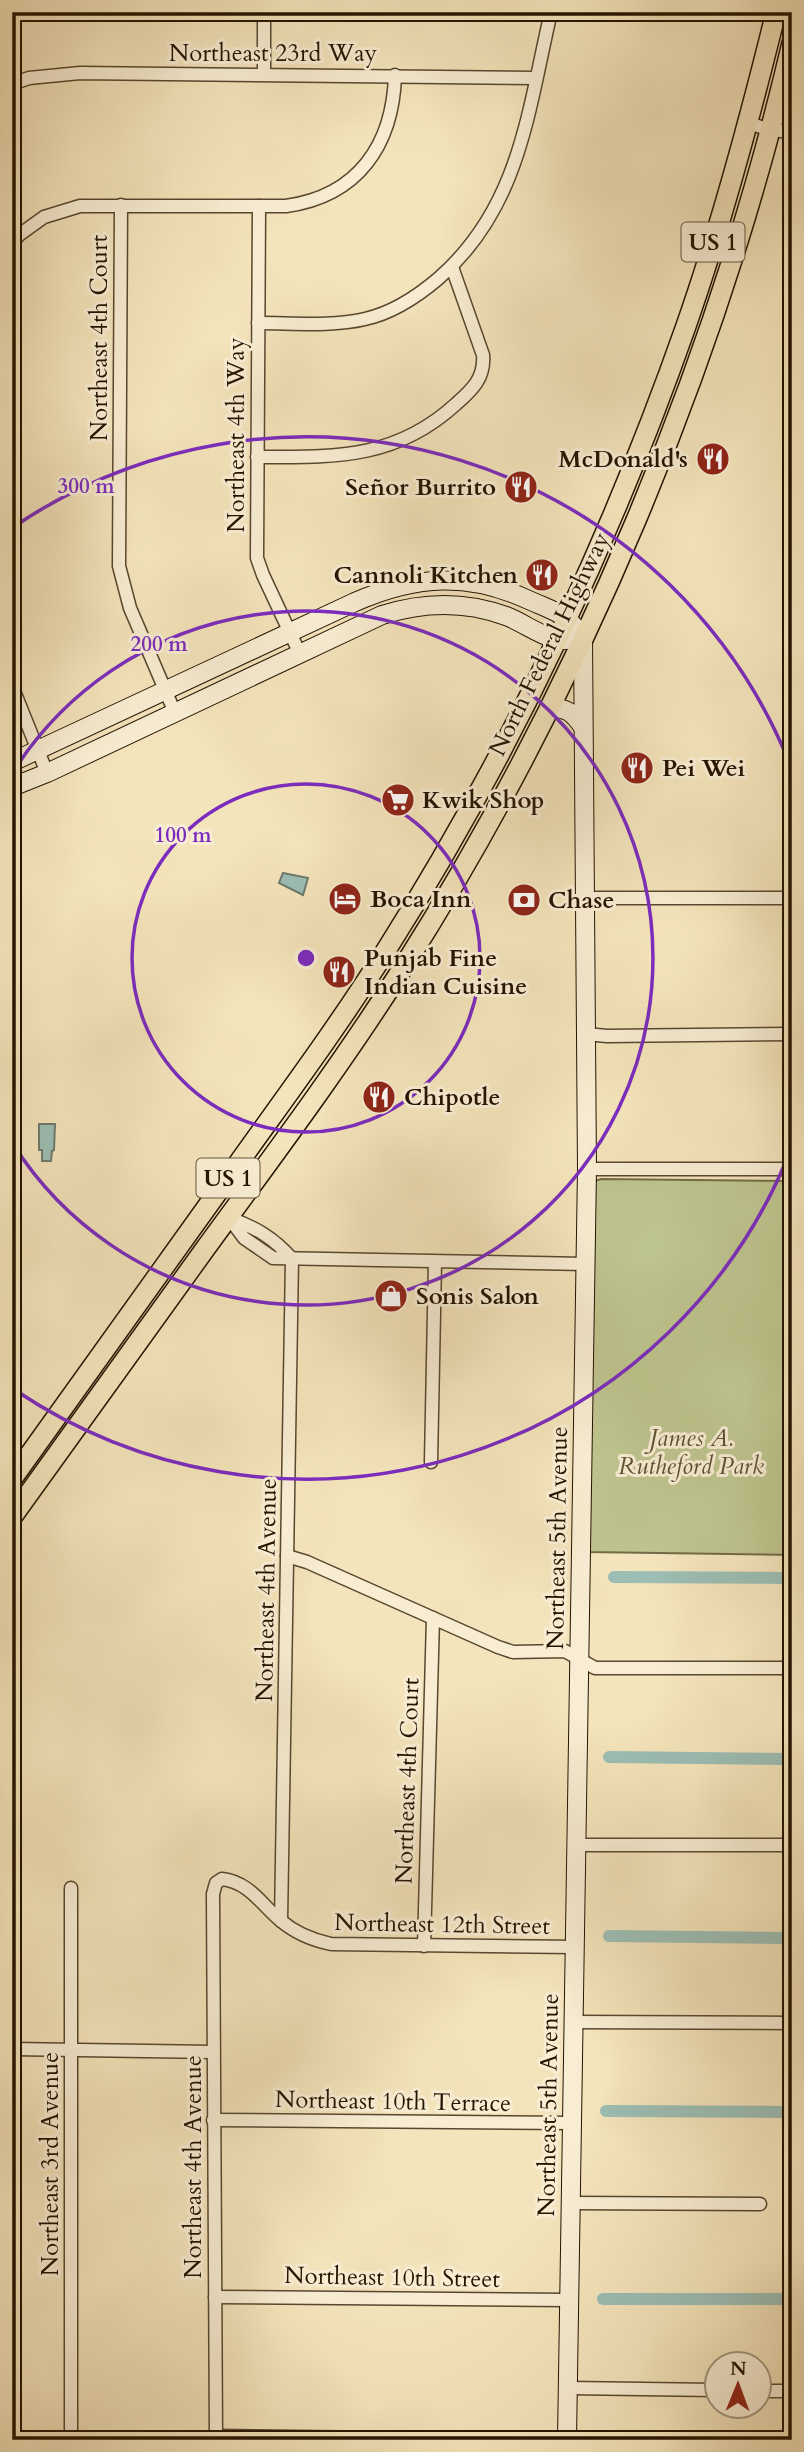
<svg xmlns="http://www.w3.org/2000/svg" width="804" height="2452" font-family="Cardo,serif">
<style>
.green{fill:#bec48e;stroke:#716c47;stroke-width:2}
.water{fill:#9cbeb5;stroke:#6c7a6d;stroke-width:2}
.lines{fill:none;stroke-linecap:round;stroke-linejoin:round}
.canal{stroke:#9cbeb5;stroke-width:12}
.street-casing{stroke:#58472f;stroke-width:15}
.secondary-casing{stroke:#241300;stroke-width:20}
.primary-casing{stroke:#241300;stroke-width:22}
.street{stroke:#f8edd3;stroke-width:12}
.secondary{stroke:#f8edd3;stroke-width:18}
.primary{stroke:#f4e4bb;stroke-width:19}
.ring{fill:none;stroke:#7b2cbf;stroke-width:3.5}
.labels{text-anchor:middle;stroke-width:6;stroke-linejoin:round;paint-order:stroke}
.shield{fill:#f8edd3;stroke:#64543f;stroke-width:2}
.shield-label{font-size:23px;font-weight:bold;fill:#241300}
.street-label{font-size:24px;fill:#241300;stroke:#f8edd3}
.poi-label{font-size:24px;font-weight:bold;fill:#241300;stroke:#f8edd3;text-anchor:start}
.park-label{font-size:24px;font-style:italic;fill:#5a5132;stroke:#f8edd3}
.centre{fill:#7b2cbf;stroke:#f8edd3;stroke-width:3.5}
.ring-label{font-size:21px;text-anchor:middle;font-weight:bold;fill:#7b2cbf;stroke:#f8edd3;stroke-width:6;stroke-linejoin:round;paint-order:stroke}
</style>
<rect width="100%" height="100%" fill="#f4e4bb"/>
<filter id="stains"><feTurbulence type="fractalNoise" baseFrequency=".00286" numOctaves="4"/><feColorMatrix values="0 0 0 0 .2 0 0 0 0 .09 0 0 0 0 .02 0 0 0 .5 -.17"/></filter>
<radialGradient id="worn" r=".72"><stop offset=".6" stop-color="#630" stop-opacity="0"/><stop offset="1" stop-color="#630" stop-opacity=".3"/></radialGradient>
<polygon class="green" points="601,1179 792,1181 792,1555 588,1552 595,1181"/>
<g class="water">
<polygon points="283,873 308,878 303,895 279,883"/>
<polygon points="39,1124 55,1124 54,1150 52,1151 51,1161 42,1161 42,1150 39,1150"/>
</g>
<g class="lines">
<g class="canal">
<polyline points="614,1577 792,1578"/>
<polyline points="609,1757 792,1759"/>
<polyline points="609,1936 792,1938"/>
<polyline points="606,2111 792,2112"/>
<polyline points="603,2299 792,2299"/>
</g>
<defs>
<g id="street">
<polyline points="264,74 264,12"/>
<polyline points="12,84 29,78 80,73 536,78"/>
<polyline points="749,123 770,130 792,132"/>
<polyline points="121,205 119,566 130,608 175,713"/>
<polyline points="259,206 257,558 263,575 300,654"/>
<path d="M 12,243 L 19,235 L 44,217 L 80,206 L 286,206 C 358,196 393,145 395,75"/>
<path d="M 258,323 C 293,323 331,327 365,319 C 392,313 418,296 439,278 C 520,207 528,111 551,12"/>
<path d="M 257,457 C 333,457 395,460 456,404 C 472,390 485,378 483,355 L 452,267"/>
<polyline points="12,686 47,773"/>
<polyline points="585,898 792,898"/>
<polyline points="586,1034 607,1036 792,1034"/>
<polyline points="587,1169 792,1169"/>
<polyline points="229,1218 244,1238 273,1258 585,1264"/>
<path d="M 229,1218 C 255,1227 274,1238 292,1259"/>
<polyline points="431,1462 435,1262"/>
<polyline points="287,1556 307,1562 498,1647 513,1652 565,1651 595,1668 792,1668"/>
<polyline points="576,1845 792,1845"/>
<polyline points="281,1921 292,1259"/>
<polyline points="424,1946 433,1618"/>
<polyline points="573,2022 792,2023"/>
<polyline points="12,2049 213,2052"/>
<polyline points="213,2120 572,2123"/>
<polyline points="570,2203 760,2204"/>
<polyline points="215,2297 569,2300"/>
<polyline points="568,2388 716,2390"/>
<polyline points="758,2391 792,2391"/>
<polyline points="216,2436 560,2440"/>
<polyline points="71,2440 71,1888"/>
<path d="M 216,2440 L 213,1894 L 216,1883 L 222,1879 C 249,1882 261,1904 280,1920 C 295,1933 312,1940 331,1944 L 575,1947"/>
</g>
<g id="secondary">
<path d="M 549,708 C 567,707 573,713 583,727"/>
<path d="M 12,762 L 355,602 C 417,575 469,572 531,601 C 558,613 565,613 583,637"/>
<path d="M 12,787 L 47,773 L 382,615 C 423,602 465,601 506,616 C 522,622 539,635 555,639 C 563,642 575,638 583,637"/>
<polyline points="567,2440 587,1169 583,637"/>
</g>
<g id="primary">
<path d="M 12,1479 C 86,1376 159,1274 232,1172 C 284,1099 337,1028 385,952 C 509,756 609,545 686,326 C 722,223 750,118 776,12"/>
<path d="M 12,1517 C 77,1428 140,1338 205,1249 C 273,1156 342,1064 404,966 C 580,688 717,364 792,43"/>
</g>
</defs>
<use href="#street" class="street-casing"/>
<use href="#secondary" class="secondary-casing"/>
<use href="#primary" class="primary-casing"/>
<use href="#street" class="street"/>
<use href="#secondary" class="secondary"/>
<use href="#primary" class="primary"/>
</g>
<g class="ring">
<circle cx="306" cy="958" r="174"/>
<path d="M13 772A347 347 0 1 1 13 1144"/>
<path d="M791 1149A521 521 0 0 1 15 1390M15 526A521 521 0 0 1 791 767"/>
</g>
<defs>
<symbol id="restaurant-disc" viewBox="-11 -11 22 22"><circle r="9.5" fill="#8f2418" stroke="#f8edd3"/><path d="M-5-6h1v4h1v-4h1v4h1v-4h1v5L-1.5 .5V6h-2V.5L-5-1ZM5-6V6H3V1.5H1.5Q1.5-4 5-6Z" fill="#fff"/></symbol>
<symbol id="supermarket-disc" viewBox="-11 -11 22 22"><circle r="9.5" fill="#8f2418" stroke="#f8edd3"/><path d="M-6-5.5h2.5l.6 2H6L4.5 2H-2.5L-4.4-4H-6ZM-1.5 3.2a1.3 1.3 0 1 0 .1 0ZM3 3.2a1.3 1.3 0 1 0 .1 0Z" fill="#fff"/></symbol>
<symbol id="hotel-disc" viewBox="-11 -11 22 22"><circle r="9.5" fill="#8f2418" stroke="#f8edd3"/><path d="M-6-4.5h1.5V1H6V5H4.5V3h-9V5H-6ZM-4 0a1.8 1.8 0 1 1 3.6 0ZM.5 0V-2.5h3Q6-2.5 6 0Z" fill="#fff"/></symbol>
<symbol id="bank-disc" viewBox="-11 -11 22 22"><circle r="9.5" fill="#8f2418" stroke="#f8edd3"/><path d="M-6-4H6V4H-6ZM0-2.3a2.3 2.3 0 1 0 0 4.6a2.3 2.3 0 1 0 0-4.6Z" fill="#fff"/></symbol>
<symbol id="shop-disc" viewBox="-11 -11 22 22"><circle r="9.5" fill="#8f2418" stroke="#f8edd3"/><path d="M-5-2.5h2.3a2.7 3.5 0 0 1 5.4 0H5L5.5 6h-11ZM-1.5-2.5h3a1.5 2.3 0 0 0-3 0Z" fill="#fff"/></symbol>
</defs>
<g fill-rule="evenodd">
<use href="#restaurant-disc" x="694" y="440" width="38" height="38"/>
<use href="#restaurant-disc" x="502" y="468" width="38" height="38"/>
<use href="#restaurant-disc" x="523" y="556" width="38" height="38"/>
<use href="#restaurant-disc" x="618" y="749" width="38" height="38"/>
<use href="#supermarket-disc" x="379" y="781" width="38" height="38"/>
<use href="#hotel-disc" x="326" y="880" width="38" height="38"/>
<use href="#bank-disc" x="505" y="881" width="38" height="38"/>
<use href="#restaurant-disc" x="320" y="953" width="38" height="38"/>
<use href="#restaurant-disc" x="360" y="1078" width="38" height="38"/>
<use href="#shop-disc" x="372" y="1277" width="38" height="38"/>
</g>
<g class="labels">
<g class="shield">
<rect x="681.5" y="222.5" width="63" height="39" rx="5"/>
<rect x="196.5" y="1158.5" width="63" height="39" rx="5"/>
</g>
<g class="shield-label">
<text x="713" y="250">US 1</text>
<text x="228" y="1186">US 1</text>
</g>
<g class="street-label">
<text x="273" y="61">Northeast 23rd Way</text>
<text transform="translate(99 338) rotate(-90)" y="8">Northeast 4th Court</text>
<text transform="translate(236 435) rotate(-90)" y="8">Northeast 4th Way</text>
<text transform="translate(549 644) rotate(-64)" y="8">North Federal Highway</text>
<text transform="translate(557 1538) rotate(-89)" y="8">Northeast 5th Avenue</text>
<text transform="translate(266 1590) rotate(-89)" y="8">Northeast 4th Avenue</text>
<text transform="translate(407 1781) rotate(-88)" y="8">Northeast 4th Court</text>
<text transform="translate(442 1924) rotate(1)" y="8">Northeast 12th Street</text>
<text transform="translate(393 2101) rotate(1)" y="8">Northeast 10th Terrace</text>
<text transform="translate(548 2105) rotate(-89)" y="8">Northeast 5th Avenue</text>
<text transform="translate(50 2164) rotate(-90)" y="8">Northeast 3rd Avenue</text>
<text transform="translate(193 2167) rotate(-90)" y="8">Northeast 4th Avenue</text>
<text transform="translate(392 2277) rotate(1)" y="8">Northeast 10th Street</text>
</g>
<g class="poi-label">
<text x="688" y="467" text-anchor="end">McDonald's</text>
<text x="496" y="495" text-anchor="end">Señor Burrito</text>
<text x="518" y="583" text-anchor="end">Cannoli Kitchen</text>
<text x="662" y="776">Pei Wei</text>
<text x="422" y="808">Kwik Shop</text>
<text x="370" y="907">Boca Inn</text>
<text x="548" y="908">Chase</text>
<text x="364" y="966">Punjab Fine<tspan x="364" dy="28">Indian Cuisine</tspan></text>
<text x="404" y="1105">Chipotle</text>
<text x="416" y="1304">Sonis Salon</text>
</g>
<g class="park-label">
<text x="691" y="1446">James A.<tspan x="691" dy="28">Rutheford Park</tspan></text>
</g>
</g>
<circle cx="306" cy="958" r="10" class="centre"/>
<g class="ring-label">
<text x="86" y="493">300 m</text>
<text x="159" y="651">200 m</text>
<text x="183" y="842">100 m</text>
</g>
<rect width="804" height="2452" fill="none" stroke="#f4e4bb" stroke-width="42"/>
<rect x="14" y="14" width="776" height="2424" fill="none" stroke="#241300" stroke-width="3.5"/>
<rect x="21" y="21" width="762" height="2410" fill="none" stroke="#241300" stroke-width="2"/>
<g transform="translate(738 2385) rotate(1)"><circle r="33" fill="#f8edd3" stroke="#a3967f" stroke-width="2"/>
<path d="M0-5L12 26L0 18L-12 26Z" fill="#8f2418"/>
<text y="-10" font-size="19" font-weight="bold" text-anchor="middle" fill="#241300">N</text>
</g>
<rect width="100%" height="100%" filter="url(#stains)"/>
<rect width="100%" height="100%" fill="url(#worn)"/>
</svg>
